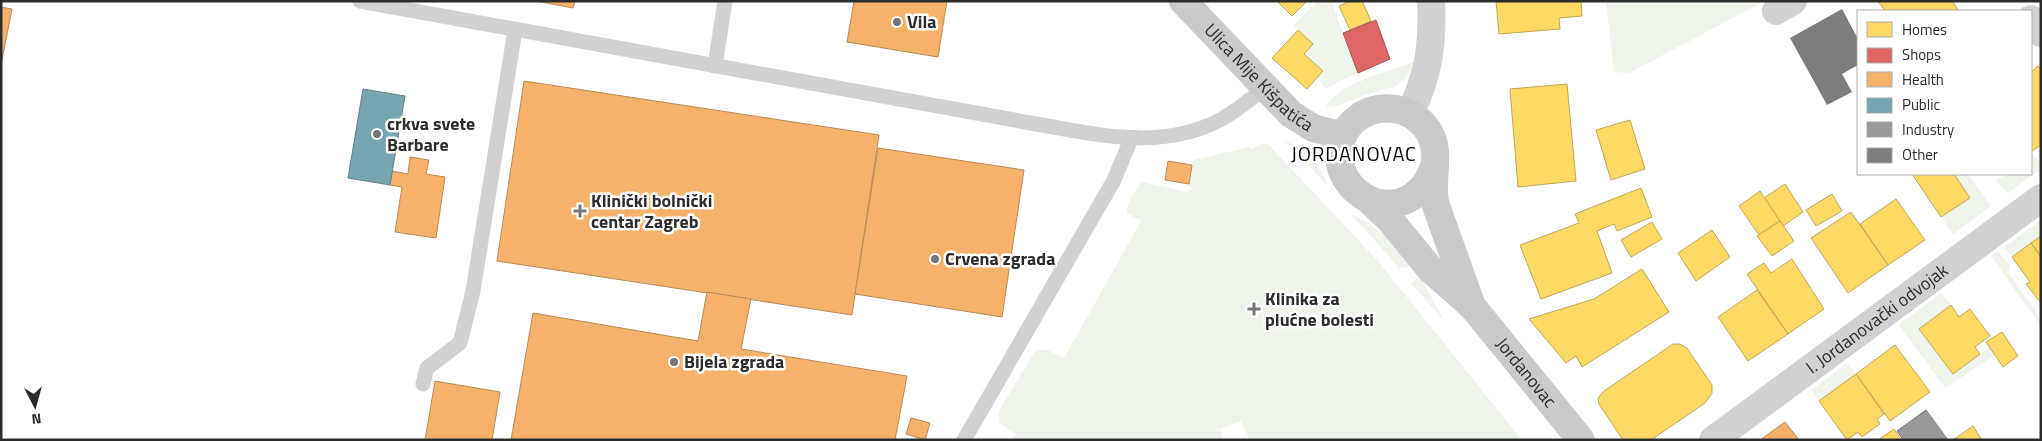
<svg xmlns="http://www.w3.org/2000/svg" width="2042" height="441" font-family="'Titillium Web',sans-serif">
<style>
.green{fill:#eff4ea}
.homes{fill:#ffd966;stroke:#c0a555}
.shops{fill:#e06666;stroke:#a55}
.health{fill:#f6b26b;stroke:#b98a58}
.public{fill:#76a5af;stroke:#608188}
.industry{fill:#999;stroke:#787878}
.building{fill:#7d7d7d}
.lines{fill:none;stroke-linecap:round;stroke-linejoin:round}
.service{stroke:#d1d1d1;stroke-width:15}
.minor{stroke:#d1d1d1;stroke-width:28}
.secondary{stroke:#cacaca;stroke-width:28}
.poi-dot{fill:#767676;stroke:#fff;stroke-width:2}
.labels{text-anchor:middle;stroke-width:5;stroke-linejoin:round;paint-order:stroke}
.poi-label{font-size:18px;font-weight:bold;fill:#2c2c2c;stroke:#fff;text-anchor:start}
.street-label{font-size:18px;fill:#2c2c2c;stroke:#fff}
.quarter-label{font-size:20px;letter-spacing:1px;fill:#000;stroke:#fff}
</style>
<rect width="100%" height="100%" fill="#fff"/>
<g class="green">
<polygon points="1319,1 1331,1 1358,73 1340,81 1326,89 1317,78 1304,54 1313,44 1293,25"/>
<polygon points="1606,1 1760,1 1761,3 1629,73 1614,72"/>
<path d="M 1414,62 L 1405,79 L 1393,88 L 1364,95 L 1338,106 L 1326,107 C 1338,83 1390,71 1414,62 Z"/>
<path d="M 1284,140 C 1311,154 1315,158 1328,186 Z"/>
<path d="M 1260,144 L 1267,144 L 1271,147 L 1377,260 L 1522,440 L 1249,440 L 1241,421 L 1220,429 L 1224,440 L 1013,440 L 1016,434 L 999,423 L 998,412 L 1034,353 C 1045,346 1053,353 1064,358 L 1141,221 L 1127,213 C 1126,202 1136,191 1141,182 L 1187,192 L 1193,188 L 1189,187 L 1189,184 L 1192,162 L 1194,160 L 1249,147 L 1251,149 Z"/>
<polygon points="2033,154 2041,164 2041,169 2008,193 1996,181 2006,174 2031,174 2031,156"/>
<polygon points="1954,174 1968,174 1991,206 1953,234 1941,217 1970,198"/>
<path d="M 1351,214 C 1381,229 1391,240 1411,266 L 1399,268 Z"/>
<polygon points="2041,220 2041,236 2012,257 2004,247"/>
<polygon points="1998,251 2010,266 2008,272 2041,319 2041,326 1991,256"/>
<polygon points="1420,277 1445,322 1411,283"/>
<polygon points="1941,293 1951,305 1919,329 1953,374 1990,347 1995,355 1945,388 1899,325"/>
<polygon points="1848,363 1856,374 1819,401 1811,390"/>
</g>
<g class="homes">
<polygon points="1277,1 1307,1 1292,16"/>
<polygon points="1351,1 1362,1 1371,21 1350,30 1339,6"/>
<polygon points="1496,1 1581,1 1582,16 1559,18 1560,29 1499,34"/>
<polygon points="1878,1 1952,1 1959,11 1885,11"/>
<polygon points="1298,30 1313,44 1304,54 1323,71 1307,89 1272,58"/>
<polygon points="2038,66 2041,70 2041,145 2031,152 2031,72"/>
<polygon points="1567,84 1576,181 1518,187 1510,89"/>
<polygon points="1630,120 1645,169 1611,180 1596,130"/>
<polygon points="1912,174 1954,174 1970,198 1941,217"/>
<polygon points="1785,184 1803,212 1783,226 1764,198"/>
<polygon points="1641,188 1652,217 1617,231 1614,224 1597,231 1612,273 1541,299 1520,245 1579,223 1575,214"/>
<polygon points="1760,191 1780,221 1759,235 1739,206"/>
<polygon points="1832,194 1842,211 1816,226 1806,210"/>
<polygon points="1896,199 1925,240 1888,265 1860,224"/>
<polygon points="1851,212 1888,265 1848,293 1811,238"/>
<polygon points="1780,221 1794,241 1772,256 1757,236"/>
<polygon points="1652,222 1662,239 1631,257 1621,240"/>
<polygon points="1712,230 1730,257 1696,281 1678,253"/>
<polygon points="2041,236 2041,257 2031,243"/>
<polygon points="2031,243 2041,257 2041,303 2026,284 2030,282 2012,257"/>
<polygon points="1792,259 1824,309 1788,334 1747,274 1764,263 1771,273"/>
<polygon points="1642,269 1669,312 1582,367 1576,356 1566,363 1529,319 1594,299"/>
<polygon points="1757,290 1788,334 1748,361 1718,317"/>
<polygon points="1951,305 1959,317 1970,309 1990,336 1975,347 1980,354 1953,374 1919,329"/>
<polygon points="2002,332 2018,356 2003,367 1986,342"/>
<polygon points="1673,344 1680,344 1687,348 1712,385 1712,393 1705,403 1651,440 1623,440 1599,404 1598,398 1604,391"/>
<polygon points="1895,345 1930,392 1890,421 1856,374"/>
<polygon points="1856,374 1884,414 1877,419 1880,424 1862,437 1858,432 1847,440 1819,401"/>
<polygon points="1973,426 1982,440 1953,440"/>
<polygon points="1894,429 1901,440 1878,440"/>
</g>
<polygon class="shops" points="1376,20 1390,59 1358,73 1343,33"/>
<g class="health">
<polygon points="536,1 575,1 573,8"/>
<polygon points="854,1 947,1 938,57 847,42"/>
<polygon points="1,7 12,9 1,65"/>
<polygon points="524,81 879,135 852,315 497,261"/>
<polygon points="878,148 1024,170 1002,317 855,294"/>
<polygon points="410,157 429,160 426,174 445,177 436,238 395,232 402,187 390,185 392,171 408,174"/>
<polygon points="1168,161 1192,165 1189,184 1165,180"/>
<polygon points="707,292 751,299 741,349 907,376 895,440 511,440 533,313 698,341"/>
<polygon points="435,381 500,392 492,440 425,440"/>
<polygon points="911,418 930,423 925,440 906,434"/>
<polygon points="1785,422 1799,440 1760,440"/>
</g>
<polygon class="public" points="363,89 405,96 390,185 348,178"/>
<polygon class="industry" points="1926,410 1948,440 1903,440 1897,431"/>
<polygon class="building" points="1842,9 1858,39 1858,65 1842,74 1852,92 1827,105 1790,38"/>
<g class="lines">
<g class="service">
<path d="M 360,1 L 1036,124 C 1099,135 1162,151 1222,119 C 1238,110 1252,98 1266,87"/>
<polyline points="715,66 725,1"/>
<polyline points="423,384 427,368 460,343 473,291 515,30"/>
<polyline points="964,440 1114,180 1131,139"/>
</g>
<g class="minor">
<polyline points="1776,11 1793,1"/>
<polyline points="2031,19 2041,33"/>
<path d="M 1410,113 C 1429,75 1433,43 1431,1"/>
<path id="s1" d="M 1713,440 L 2041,198"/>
</g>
<g class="secondary">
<path id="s2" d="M 1183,1 L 1291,114 L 1313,128 L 1343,136"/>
<path d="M 1435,164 C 1431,174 1428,183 1420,190 C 1385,226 1325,185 1342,138 C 1348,123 1363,111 1379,109 C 1407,105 1433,124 1435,152 C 1436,169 1432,185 1435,202 C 1438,213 1443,224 1446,234 C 1455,258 1463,282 1472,306"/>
<path id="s3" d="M 1369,200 L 1390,220 L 1431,270 L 1472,306 L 1581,440"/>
</g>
</g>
<g class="poi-dot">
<circle cx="897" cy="22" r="5"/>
<circle cx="377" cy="134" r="5"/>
<path d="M577.5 203.5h5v5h5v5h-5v5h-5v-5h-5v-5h5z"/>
<circle cx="935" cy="259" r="5"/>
<path d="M1251.5 301.5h5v5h5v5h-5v5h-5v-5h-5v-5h5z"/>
<circle cx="674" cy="362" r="5"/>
</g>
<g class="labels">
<g class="poi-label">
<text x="907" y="28">Vila</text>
<text x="387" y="130">crkva svete<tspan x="387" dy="21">Barbare</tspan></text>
<text x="591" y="207">Klinički bolnički<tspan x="591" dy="21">centar Zagreb</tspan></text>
<text x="945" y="265">Crvena zgrada</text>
<text x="1265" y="305">Klinika za<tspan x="1265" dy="21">plućne bolesti</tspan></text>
<text x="684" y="368">Bijela zgrada</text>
</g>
<g class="street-label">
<text dy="6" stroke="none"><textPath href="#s2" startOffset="108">Ulica Mije Kišpatića</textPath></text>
<text dy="6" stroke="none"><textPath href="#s1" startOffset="204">I. Jordanovački odvojak</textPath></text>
<text dy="6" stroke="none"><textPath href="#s3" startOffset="234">Jordanovac</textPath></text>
</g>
<g class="quarter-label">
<text x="1354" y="161">JORDANOVAC</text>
</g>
</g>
<rect width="2042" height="441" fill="none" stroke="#2c2c2c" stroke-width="5"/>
<rect x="1857" y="10" width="175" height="165" fill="#ffffff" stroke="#ababab"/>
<rect x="1867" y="22" width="25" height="15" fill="#ffd966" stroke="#ababab"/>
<text x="1902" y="35" font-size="15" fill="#2c2c2c">Homes</text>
<rect x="1867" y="48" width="25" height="15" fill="#e06666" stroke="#ababab"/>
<text x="1902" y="60" font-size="15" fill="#2c2c2c">Shops</text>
<rect x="1867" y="72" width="25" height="15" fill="#f6b26b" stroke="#ababab"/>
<text x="1902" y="85" font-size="15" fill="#2c2c2c">Health</text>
<rect x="1867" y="98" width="25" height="15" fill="#76a5af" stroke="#ababab"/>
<text x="1902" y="110" font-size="15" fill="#2c2c2c">Public</text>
<rect x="1867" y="122" width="25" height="15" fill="#999999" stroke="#ababab"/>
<text x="1902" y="135" font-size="15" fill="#2c2c2c">Industry</text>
<rect x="1867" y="148" width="25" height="15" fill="#7d7d7d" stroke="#ababab"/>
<text x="1902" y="160" font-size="15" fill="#2c2c2c">Other</text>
<g transform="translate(35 406) rotate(174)" stroke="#ffffff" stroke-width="4" paint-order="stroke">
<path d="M0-4L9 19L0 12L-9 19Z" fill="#2c2c2c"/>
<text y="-8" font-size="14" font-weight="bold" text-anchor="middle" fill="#2c2c2c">N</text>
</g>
</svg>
